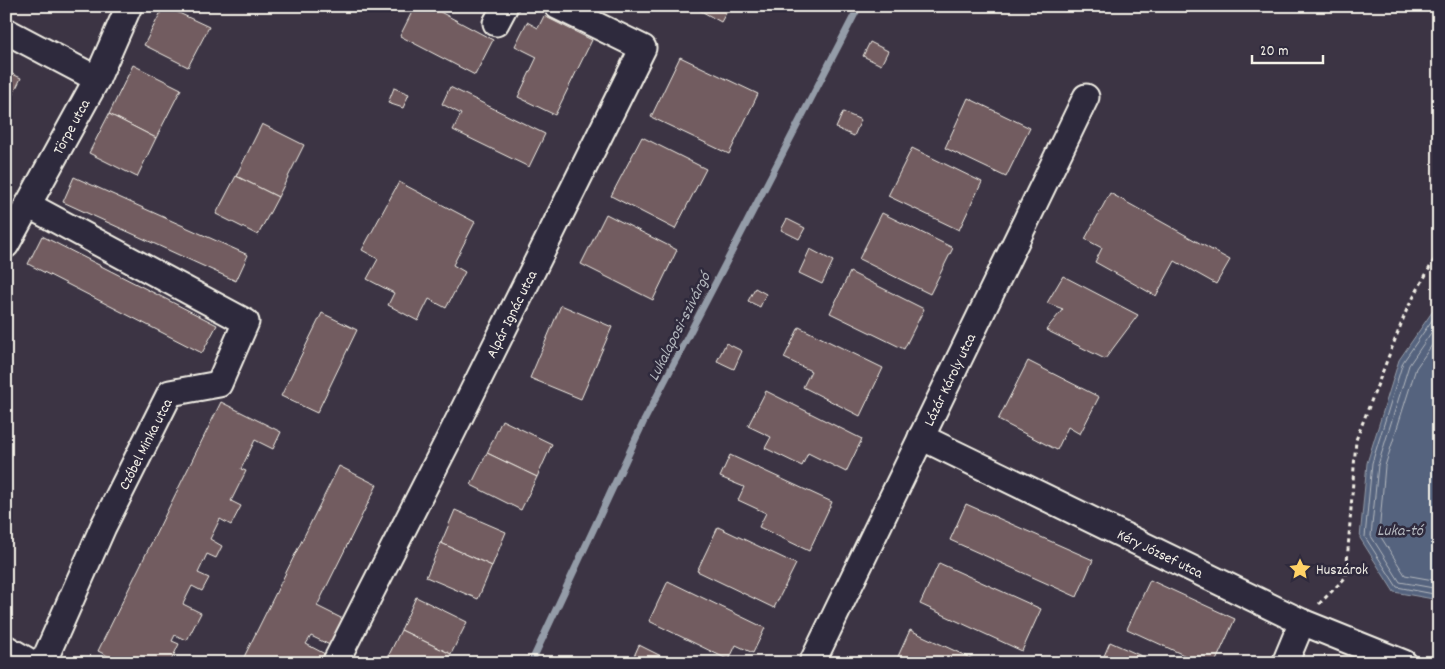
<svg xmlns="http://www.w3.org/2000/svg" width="1445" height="669" font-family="Dekko,sans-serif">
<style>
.water{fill:#54637e;stroke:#949ca8}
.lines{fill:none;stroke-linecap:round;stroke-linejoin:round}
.shore{stroke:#b4b8be;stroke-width:1}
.stream{stroke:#949ca8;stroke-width:7}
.building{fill:#725c61;stroke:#f4f1e8}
.street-casing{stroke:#f4f1e8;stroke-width:29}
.path{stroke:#f4f1e8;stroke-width:3;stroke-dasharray:4 4;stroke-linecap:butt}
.street{stroke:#2f2a3d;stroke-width:25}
.labels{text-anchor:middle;stroke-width:5;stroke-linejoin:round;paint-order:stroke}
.street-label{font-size:15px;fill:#f4f1e8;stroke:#2f2a3d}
.poi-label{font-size:15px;fill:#f4f1e8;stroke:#2f2a3d;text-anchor:start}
.water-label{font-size:16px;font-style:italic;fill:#b4b8be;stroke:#2f2a3d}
</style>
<rect width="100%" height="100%" fill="#3c3444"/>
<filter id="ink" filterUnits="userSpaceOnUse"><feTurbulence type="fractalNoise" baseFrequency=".02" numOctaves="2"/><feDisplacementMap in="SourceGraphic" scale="10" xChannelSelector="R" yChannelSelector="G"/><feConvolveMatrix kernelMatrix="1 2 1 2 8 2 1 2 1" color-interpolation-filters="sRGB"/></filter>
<g filter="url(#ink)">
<polygon class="water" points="1439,302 1439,600 1394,592 1360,538 1367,463 1399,360"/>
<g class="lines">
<g class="shore">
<polyline points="1439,310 1403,362 1372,463 1365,537 1397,587 1439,595"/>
<polyline points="1439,321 1409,365 1378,465 1371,536 1400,582 1439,589"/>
<polyline points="1439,335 1416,368 1385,466 1379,534 1405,575 1439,581"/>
</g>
<polyline class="stream" points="531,663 644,421 859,6"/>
</g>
<g class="building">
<polygon points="164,6 209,27 188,67 144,45"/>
<polygon points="415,6 429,6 493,40 475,75 400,36"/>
<polygon points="692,6 730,6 721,22"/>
<polygon points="544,16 592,40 555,115 518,97 537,57 515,46 527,22 538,28"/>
<polygon points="870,42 888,51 881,65 863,56"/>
<polygon points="680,57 758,94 729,154 651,117"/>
<polygon points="133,65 181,89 156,138 109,114"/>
<polygon points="6,71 21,78 6,109"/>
<polygon points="450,87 545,134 529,167 453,130 461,114 442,104"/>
<polygon points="394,88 409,94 403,108 388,103"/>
<polygon points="968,98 1030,128 1006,177 945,148"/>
<polygon points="843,112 861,120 854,136 836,128"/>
<polygon points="109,114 156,138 137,177 89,153"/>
<polygon points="262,124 304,145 278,197 236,176"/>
<polygon points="642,137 706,169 675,229 611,196"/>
<polygon points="912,148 982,182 959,230 888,196"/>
<polygon points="236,176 278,197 258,235 216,214"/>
<polygon points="74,177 248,255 236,281 63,202"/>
<polygon points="399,182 475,222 453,265 465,272 446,308 429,299 418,321 388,305 394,293 367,279 378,259 362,250"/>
<polygon points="1110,193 1230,260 1216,284 1175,261 1156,296 1095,262 1102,248 1085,239"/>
<polygon points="882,213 953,248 930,294 859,259"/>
<polygon points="606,214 677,250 653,300 581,264"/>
<polygon points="787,219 805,228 799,239 781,230"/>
<polygon points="42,236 217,325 202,353 28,264"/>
<polygon points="810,249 833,261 822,284 799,273"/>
<polygon points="850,272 924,309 904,349 830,313"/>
<polygon points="1063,276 1138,315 1105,359 1046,330 1063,309 1047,303"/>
<polygon points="755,288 766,294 760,307 748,301"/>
<polygon points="561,305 612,327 581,399 530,378"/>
<polygon points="322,313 357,330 317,413 281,396"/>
<polygon points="799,327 883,368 860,416 803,387 811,371 784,358"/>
<polygon points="726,343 742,351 734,369 717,361"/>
<polygon points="1028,361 1099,397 1080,434 1068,427 1057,450 998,420"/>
<polygon points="766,391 862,439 846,472 808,453 802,466 765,448 771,437 748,426"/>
<polygon points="221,402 281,432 273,449 255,440 241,469 246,471 231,501 241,506 231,525 220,519 210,539 222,546 216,558 207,554 198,573 209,578 202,591 192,586 183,604 201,613 187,640 175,635 172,641 179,644 170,663 122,663 98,651"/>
<polygon points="502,420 552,444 537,477 487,453"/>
<polygon points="487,453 537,477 521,510 471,485"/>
<polygon points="730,455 832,502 809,551 759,527 766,513 738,500 744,487 720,477"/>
<polygon points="339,466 377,485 317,606 347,621 334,647 311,636 306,644 325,654 321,663 241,663"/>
<polygon points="966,504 1093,560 1077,597 950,540"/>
<polygon points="455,510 506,532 492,566 441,543"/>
<polygon points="718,527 796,564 774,608 697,571"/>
<polygon points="441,543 492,566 478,599 426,577"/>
<polygon points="939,563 1041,609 1022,651 920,604"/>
<polygon points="1150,580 1235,619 1215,663 1201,663 1127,629"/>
<polygon points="668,581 765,628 753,653 736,645 729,660 649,621"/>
<polygon points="416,597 467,622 451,654 401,630"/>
<polygon points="401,630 451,654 447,663 385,663"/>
<polygon points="910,630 981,663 895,663"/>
<polygon points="1110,642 1157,663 1101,663"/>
<polygon points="639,645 675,663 631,663"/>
</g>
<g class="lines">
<defs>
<g id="street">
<polyline points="496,23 505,6"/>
<polyline points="6,31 97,79"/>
<polyline points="28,205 246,322 219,384 170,393 103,527 43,663"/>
<path id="s1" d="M 6,245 L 97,79 L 129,6"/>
<path id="s2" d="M 921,437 L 1302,622 L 1404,663"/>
<polyline points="6,648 32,663"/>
<path id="s3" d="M 335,663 L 452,433 L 643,48 L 557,6"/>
<path id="s4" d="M 812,663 L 1086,97"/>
<polyline points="1285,663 1302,622"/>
</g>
</defs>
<use href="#street" class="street-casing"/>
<polyline class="path" points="1319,604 1346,577 1356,440 1407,309 1439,251"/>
<use href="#street" class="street"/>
</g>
</g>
<defs>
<symbol id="sight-bare" viewBox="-9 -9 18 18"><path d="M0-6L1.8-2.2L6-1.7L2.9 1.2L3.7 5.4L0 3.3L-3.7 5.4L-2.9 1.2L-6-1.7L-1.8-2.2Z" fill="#ffd166" stroke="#2f2a3d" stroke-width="2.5" paint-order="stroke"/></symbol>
</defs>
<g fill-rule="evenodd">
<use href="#sight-bare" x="1284" y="553" width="32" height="32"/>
</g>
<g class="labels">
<g class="street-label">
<text dy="5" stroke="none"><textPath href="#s1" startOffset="135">Törpe utca</textPath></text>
<text dy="5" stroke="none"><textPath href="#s3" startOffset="391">Alpár Ignác utca</textPath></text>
<text dy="5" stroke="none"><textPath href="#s4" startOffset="315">Lázár Károly utca</textPath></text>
<text transform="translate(145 444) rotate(-63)" y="5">Czóbel Minka utca</text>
<text dy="5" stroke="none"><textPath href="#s2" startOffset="266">Kéry József utca</textPath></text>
</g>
<g class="poi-label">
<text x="1316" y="574">Huszárok</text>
</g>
<g class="water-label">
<text transform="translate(678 326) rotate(-63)" y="6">Lukalaposi-szivárgó</text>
<text x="1400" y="535">Luka-tó</text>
</g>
</g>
<rect width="1445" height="669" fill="none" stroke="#2f2a3d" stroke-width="25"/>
<rect x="12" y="12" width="1420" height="644" fill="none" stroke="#f4f1e8" stroke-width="2" filter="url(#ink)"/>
<path d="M1252 55v8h71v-8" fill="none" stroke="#f4f1e8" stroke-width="2.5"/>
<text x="1260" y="55" font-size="15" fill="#f4f1e8" stroke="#2f2a3d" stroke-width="4" paint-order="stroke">20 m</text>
</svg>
